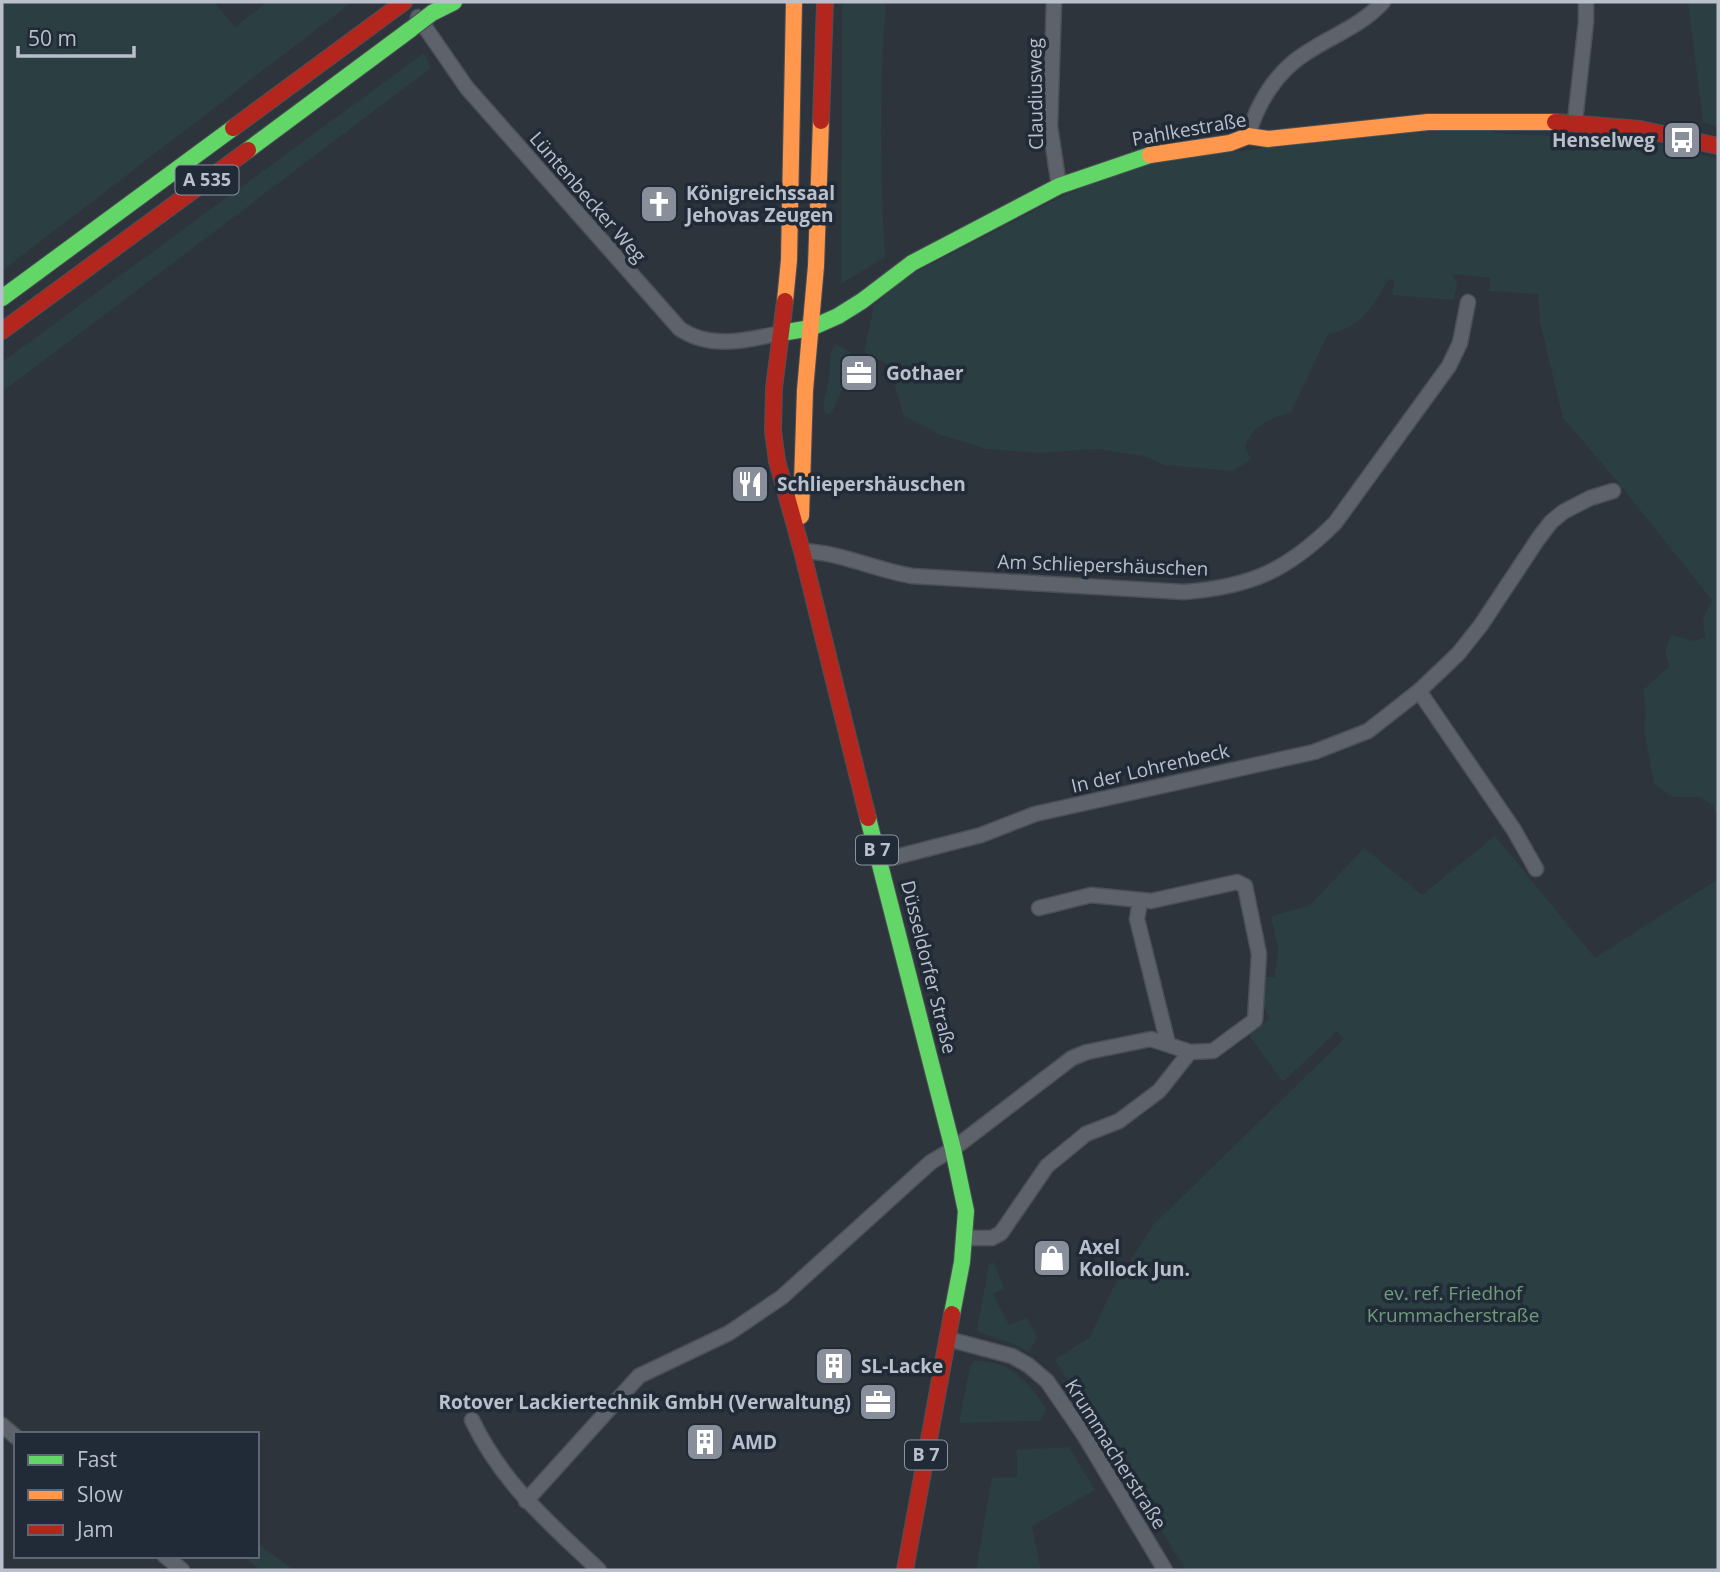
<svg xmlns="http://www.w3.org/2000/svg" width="1720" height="1572" font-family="'Open Sans',sans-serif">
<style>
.green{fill:#2b3e42}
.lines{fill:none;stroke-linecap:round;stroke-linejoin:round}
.street-casing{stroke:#4c5056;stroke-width:17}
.fast-casing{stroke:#4c5056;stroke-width:18}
.slow-casing{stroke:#4c5056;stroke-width:18}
.jam-casing{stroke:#4c5056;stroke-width:18}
.street{stroke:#5e626a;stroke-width:14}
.fast{stroke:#63d668;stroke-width:16}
.slow{stroke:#ff974d;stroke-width:16}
.jam{stroke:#b3261e;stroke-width:16}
.fast-bridge-casing{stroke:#4b5057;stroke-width:18;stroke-linecap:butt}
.fast-bridge{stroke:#63d668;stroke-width:16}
.labels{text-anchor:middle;stroke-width:7;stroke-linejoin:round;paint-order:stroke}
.shield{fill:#212a37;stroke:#8b939f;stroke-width:2}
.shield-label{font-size:18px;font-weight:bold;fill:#b9c0cc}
.street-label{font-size:19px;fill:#b9c0cc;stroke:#212a37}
.poi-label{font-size:19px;font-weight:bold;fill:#b9c0cc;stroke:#212a37;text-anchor:start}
.park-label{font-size:19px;fill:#719c7b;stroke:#212a37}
</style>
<rect width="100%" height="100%" fill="#2e343c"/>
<g class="green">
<polygon points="2,2 214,2 235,27 267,2 352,2 2,271"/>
<path d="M 842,2 L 886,2 C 879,87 880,172 885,257 L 841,284 Z"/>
<polygon points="1688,2 1718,2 1718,127 1703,122"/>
<polygon points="424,53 431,68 2,392 2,362"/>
<path d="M 1424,129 L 1477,129 L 1506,134 L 1621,138 L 1650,142 L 1718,159 L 1718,824 L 1713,805 L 1699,797 L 1673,797 L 1654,784 L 1644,729 L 1646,711 L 1643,690 L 1669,667 L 1665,651 L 1671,635 L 1693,641 L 1705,638 L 1703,619 L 1712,600 L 1617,481 L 1563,418 L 1540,322 L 1538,294 L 1489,291 L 1490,278 L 1453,274 L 1457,285 L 1454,300 L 1392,295 L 1394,280 L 1389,279 C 1372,306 1362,328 1328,334 L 1291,412 C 1272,418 1249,426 1245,449 L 1251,459 L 1233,471 L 1164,465 L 1148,457 L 1097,449 L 1039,453 L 987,449 L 941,435 L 904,416 L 889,365 L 864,352 L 874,305 L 907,277 L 1059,198 L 1111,175 L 1165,159 L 1361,138 Z"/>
<polygon points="836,344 850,352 853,361 846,378 847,379 832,412 828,414 823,411 825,394 827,393 831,352"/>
<polygon points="1495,836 1595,958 1718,879 1718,1570 1186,1570 1055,1360 1090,1337 1112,1290 1153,1225 1344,1039 1337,1031 1283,1082 1249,1035 1270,1019 1261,1002 1264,977 1275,977 1278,947 1271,916 1309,906 1364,848 1422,895"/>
<polygon points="994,1262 1004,1289 993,1294 1009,1325 1027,1318 1037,1338 1029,1352 1014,1344 981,1333 977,1329 989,1265"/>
<path d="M 974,1361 C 1010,1360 1029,1382 1047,1410 L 1040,1421 L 959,1423 L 970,1366 Z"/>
<polygon points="1069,1447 1095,1490 1032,1526 1041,1570 976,1570 992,1478 1017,1477 1017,1450"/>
<polygon points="257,1543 294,1570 261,1570 242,1556 257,1556"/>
</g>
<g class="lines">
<defs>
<g id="street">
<polyline points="1054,2 1050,126 1059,186"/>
<path d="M 418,17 L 467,88 L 680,329 C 711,350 747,340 781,333"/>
<polyline points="1575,121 1586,22 1586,2"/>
<path d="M 1248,136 C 1257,103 1277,71 1306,53 C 1333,35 1361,26 1383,2"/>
<path d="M 802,551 C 840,552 875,570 912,576 L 1184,592 C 1251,587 1288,570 1335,523 L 1449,366 L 1460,343 L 1468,302"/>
<polyline points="1419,691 1514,830 1536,869"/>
<polyline points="880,861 981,835 1035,814 1314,752 1368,731 1419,691 1458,654 1481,625 1538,539 1551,522 1563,512 1590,498 1613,491"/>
<polyline points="1140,901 1137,919 1168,1044"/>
<polyline points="966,1238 992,1238 1001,1233 1047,1166 1086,1134 1119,1121 1159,1091 1190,1052"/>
<polyline points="948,1339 1012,1356 1028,1365 1047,1381 1084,1435 1165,1570"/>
<path d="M 472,1420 C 502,1483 549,1523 599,1570"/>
<polyline points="2,1425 16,1437"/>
<polyline points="526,1501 639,1376 729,1333 782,1297 931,1162 953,1149 1072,1058 1087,1052 1151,1039 1190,1052 1213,1051 1255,1020 1259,954 1245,886 1237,882 1151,901 1091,895 1039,908"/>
<polyline points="165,1556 182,1570"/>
</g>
<g id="fast">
<polyline points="432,13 454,2"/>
<polyline points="248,150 411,29"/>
<polyline points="2,298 233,128"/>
<polyline points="781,333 811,328 838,316 862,301 912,263 1059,186 1150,155"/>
<polyline points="868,818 953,1149 966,1211 962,1262 952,1314"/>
</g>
<g id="slow">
<polyline points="1150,155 1230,143 1248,136 1268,139 1428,122 1555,122"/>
<polyline points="785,301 789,260 794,2"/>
<polyline points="801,516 805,390 816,266 821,121"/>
</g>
<g id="jam">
<polyline points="821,121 825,2"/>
<polyline points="1555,122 1640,129 1718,146"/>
<polyline points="233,128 404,2"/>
<polyline points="785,301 774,388 773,431 777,461 802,551 868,818"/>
<polyline points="2,331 248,150"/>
<polyline points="905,1570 952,1314"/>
</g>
</defs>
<use href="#street" class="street-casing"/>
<use href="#fast" class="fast-casing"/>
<use href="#slow" class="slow-casing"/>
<use href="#jam" class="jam-casing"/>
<use href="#street" class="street"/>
<use href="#fast" class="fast"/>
<use href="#slow" class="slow"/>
<use href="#jam" class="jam"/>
<defs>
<polyline id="fast-bridge" points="411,29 432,13"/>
</defs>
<use href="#fast-bridge" class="fast-bridge-casing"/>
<use href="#fast-bridge" class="fast-bridge"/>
</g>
<defs>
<symbol id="bus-square" viewBox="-11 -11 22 22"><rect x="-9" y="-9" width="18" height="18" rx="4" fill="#888f9a" stroke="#212a37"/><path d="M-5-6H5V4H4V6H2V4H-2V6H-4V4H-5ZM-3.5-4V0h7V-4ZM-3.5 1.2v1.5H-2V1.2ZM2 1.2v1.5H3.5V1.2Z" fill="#fff"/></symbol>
<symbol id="church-square" viewBox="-11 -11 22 22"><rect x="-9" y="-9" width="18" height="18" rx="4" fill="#888f9a" stroke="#212a37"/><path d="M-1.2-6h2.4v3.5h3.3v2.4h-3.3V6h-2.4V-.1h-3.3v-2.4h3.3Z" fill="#fff"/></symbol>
<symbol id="office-square" viewBox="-11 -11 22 22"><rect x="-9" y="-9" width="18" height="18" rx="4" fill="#888f9a" stroke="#212a37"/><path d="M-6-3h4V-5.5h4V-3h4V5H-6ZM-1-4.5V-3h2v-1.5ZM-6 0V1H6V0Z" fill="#fff"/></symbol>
<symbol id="restaurant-square" viewBox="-11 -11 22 22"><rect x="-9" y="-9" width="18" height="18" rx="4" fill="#888f9a" stroke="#212a37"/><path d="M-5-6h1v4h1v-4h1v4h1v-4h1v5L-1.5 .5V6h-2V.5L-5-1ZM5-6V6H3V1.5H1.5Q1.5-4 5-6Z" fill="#fff"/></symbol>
<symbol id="shop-square" viewBox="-11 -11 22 22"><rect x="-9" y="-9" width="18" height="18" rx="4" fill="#888f9a" stroke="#212a37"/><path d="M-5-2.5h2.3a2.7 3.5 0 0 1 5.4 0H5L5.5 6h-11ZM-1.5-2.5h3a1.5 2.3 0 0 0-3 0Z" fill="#fff"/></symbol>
<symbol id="building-square" viewBox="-11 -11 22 22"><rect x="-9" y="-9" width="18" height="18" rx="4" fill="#888f9a" stroke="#212a37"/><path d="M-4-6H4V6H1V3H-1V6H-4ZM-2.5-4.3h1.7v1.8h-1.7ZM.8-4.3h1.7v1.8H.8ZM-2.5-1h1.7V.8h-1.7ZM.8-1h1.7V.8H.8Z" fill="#fff"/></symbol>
</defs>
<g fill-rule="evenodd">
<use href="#bus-square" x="1660" y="118" width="44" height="44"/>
<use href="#church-square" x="637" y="182" width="44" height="44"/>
<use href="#office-square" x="837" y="351" width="44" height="44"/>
<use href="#restaurant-square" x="728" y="462" width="44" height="44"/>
<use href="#shop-square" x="1030" y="1236" width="44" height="44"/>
<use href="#building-square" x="812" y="1344" width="44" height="44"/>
<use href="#office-square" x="856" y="1380" width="44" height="44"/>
<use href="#building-square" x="683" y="1420" width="44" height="44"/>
</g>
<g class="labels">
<g class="shield">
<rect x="175.5" y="165.5" width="63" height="29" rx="5"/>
<rect x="856" y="835.5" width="42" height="29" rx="5"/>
<rect x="905" y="1440.5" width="42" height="29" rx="5"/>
</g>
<g class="shield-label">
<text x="207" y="186">A 535</text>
<text x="877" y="856">B 7</text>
<text x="926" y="1461">B 7</text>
</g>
<g class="street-label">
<text transform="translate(1035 94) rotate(-91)" y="7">Claudiusweg</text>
<text transform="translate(1189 129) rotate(-10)" y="7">Pahlkestraße</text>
<text transform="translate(588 197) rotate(49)" y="7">Lüntenbecker Weg</text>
<text transform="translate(1103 565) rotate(2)" y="7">Am Schliepershäuschen</text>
<text transform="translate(1150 768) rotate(-13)" y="7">In der Lohrenbeck</text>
<text transform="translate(929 967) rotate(76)" y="7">Düsseldorfer Straße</text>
<text transform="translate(1116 1454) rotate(58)" y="7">Krummacherstraße</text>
</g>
<g class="poi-label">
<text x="1655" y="147" text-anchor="end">Henselweg</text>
<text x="686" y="200">Königreichssaal<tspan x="686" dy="22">Jehovas Zeugen</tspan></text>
<text x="886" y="380">Gothaer</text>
<text x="777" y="491">Schliepershäuschen</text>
<text x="1079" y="1254">Axel<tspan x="1079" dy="22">Kollock Jun.</tspan></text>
<text x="861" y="1373">SL-Lacke</text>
<text x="851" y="1409" text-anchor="end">Rotover Lackiertechnik GmbH (Verwaltung)</text>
<text x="732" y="1449">AMD</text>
</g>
<g class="park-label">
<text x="1453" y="1300">ev. ref. Friedhof<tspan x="1453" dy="22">Krummacherstraße</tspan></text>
</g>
</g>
<rect width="1720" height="1572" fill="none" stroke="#b9c0cc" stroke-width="7"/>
<rect x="14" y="1432" width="245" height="126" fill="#212a37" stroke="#5e6673" stroke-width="2"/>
<rect x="28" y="1455" width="35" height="10" fill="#63d668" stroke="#5e6673" stroke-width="2"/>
<text x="77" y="1467" font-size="21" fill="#b9c0cc">Fast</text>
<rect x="28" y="1490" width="35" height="10" fill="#ff974d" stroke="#5e6673" stroke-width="2"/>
<text x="77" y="1502" font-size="21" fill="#b9c0cc">Slow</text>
<rect x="28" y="1525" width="35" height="10" fill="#b3261e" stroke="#5e6673" stroke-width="2"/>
<text x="77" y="1537" font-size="21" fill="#b9c0cc">Jam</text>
<path d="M18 46v10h116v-10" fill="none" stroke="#b9c0cc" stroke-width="3.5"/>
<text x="28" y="46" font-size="21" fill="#b9c0cc" stroke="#212a37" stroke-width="5" paint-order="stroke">50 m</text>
</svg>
